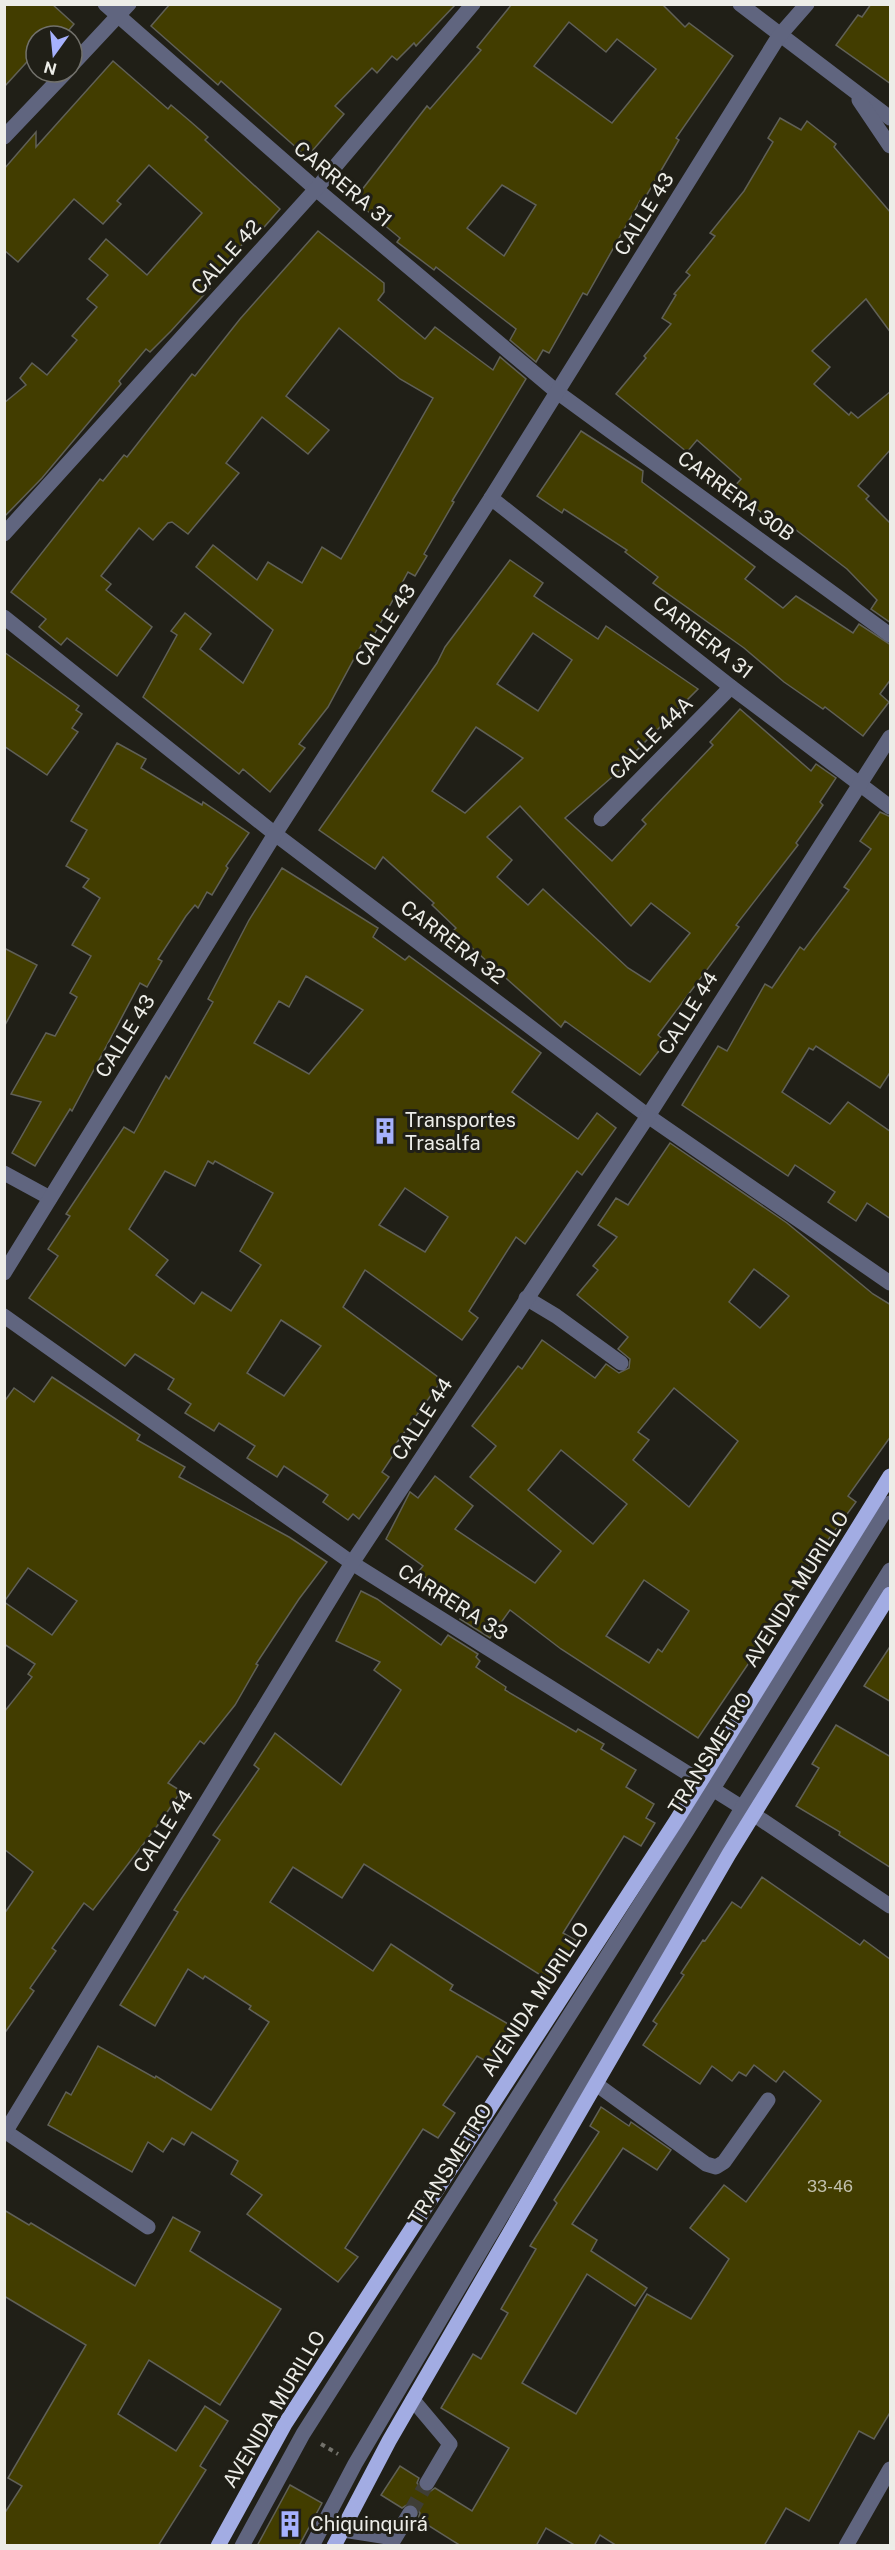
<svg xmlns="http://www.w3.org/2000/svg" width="895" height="2550" font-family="'Public Sans',sans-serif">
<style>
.building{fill:#423d00;stroke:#606057;stroke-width:1.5;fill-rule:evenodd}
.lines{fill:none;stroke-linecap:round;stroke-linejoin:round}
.minor-tunnel{stroke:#3f3e36;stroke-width:15;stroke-dasharray:15 8;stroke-linecap:butt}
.path{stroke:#72716a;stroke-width:4;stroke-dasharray:4.5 4.5;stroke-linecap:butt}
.minor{stroke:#60657f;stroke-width:15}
.major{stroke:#a2ace3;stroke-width:15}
.labels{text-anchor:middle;stroke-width:6;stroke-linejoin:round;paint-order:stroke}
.number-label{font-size:16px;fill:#c2c1ae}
.street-label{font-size:20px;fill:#edede8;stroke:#201f17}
.poi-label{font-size:20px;fill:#edede8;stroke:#201f17;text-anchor:start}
</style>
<rect width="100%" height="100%" fill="#201f17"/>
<g class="building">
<polygon points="4,4 52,4 74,24 64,36 36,36 36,52 4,87"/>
<polygon points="170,4 456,4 416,46 414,43 397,60 392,56 377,73 372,68 335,106 344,114 307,157 221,81 218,85 151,26"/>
<path d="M 512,4 L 662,4 L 685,27 L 689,23 L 733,56 L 676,138 L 679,140 L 642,203 L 640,201 L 587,295 L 583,293 L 549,353 L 543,350 L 536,362 L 510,340 L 516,329 L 436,267 L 434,270 L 397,242 L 400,238 L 354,200 L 427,106 L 430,109 L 481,50 L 477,47 ZM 569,22 L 606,52 L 617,39 L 656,69 L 612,123 L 534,66 ZM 502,185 L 536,205 L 504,256 L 467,228 Z"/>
<polygon points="871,4 891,4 891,84 836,45 858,15 862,17"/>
<polygon points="113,61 168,109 171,105 191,122 208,137 205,140 280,209 252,241 248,238 206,285 210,288 171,331 150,352 146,349 119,381 121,384 42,478 4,517 4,403 26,385 20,378 32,363 47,375 77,340 72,336 97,307 87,299 108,275 89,259 106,239 147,275 202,213 149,165 117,201 121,204 103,224 74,199 18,262 4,250 4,169 36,132 36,147"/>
<polygon points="780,118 801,130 807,121 836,144 834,147 891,213 891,333 866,299 812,351 830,367 814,384 849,415 851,412 858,418 891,391 891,449 858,486 869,496 866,499 891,524 891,623 871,609 877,600 847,569 779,517 774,523 732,489 741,479 697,440 687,452 616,394 646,358 644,356 671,324 662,318 676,295 674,294 690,275 686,272 715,236 710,233 744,191 773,142 768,138"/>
<polygon points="318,231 384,283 384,292 378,300 425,339 435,327 493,370 500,357 526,379 452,501 454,502 424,554 427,556 415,576 408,572 367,648 362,644 328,707 299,744 305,748 270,792 243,769 239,774 143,697 177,635 171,631 185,613 211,634 200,649 243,683 273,630 196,567 213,545 257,580 268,562 302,583 322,547 341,559 433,398 400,379 339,328 286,396 329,430 308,454 262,417 226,463 239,473 188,534 172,522 168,523 153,540 139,528 101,576 111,584 106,590 152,627 117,676 67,638 61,645 39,627 46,619 11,592 100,479 103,481 124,455 127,457 192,374 195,376 240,319"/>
<polygon points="581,431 643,471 642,482 755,567 745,579 783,608 796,596 853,633 859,624 891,645 891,679 880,694 889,702 863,736 825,707 823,709 784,682 744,648 653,583 658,577 625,552 627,550 564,509 562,513 537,496"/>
<path d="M 510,560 L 543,583 L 534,596 L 598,639 L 606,626 L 698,689 L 624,763 L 626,765 L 565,818 L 612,861 L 646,824 L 642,820 L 713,745 L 710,742 L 740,709 L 811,771 L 816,764 L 836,778 L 820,802 L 823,805 L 796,843 L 798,845 L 736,925 L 739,927 L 658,1035 L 666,1042 L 640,1075 L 565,1021 L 561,1027 L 453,931 L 456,928 L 432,905 L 434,903 L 383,857 L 375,869 L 319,830 L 437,663 L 445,647 ZM 533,633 L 572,660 L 538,711 L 497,684 ZM 476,727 L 523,758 L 465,813 L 432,791 ZM 520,806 L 631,926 L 651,903 L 690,933 L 650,982 L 628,968 L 543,889 L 528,905 L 497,877 L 512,860 L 487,837 Z"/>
<polygon points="4,652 79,706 76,710 82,714 72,728 78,732 47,775 4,746"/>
<polygon points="117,743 146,759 141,768 202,805 203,802 249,833 226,866 228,868 212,895 207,892 198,908 195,905 186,916 158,959 162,961 147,987 140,983 72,1111 70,1109 35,1166 12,1153 41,1102 11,1094 46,1033 55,1036 77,997 70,993 91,956 72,945 100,898 83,887 89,879 66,866 87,830 71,821"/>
<polygon points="880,812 891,817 891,1071 880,1088 816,1046 813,1050 809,1048 782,1092 830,1124 848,1102 891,1132 891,1219 867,1203 856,1221 828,1202 835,1192 795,1165 788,1176 682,1105 718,1046 727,1051 765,984 772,988 800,947 804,950 849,890 844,887 871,849 860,841"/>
<path d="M 282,868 L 378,928 L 373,937 L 405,960 L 409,956 L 541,1053 L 512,1092 L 578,1139 L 597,1113 L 616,1128 L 582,1175 L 577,1171 L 525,1244 L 516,1237 L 469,1311 L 478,1318 L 462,1340 L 365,1270 L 343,1307 L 442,1380 L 393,1448 L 396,1451 L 382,1472 L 389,1477 L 359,1519 L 353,1514 L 348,1520 L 323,1502 L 328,1495 L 284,1466 L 277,1477 L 247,1458 L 255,1446 L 219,1423 L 214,1431 L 185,1413 L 191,1404 L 168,1389 L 174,1379 L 135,1354 L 125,1366 L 29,1298 L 58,1256 L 48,1249 L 70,1216 L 66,1214 L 124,1127 L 134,1133 L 166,1076 L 169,1079 L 213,1002 L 208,999 L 249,920 ZM 306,976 L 363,1010 L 309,1074 L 254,1043 L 279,1001 L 289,1007 ZM 208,1161 L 213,1164 L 215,1161 L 273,1193 L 240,1251 L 261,1265 L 231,1311 L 202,1292 L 194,1304 L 156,1275 L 168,1260 L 129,1229 L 165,1171 L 195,1186 ZM 405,1188 L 448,1217 L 425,1252 L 379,1225 ZM 281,1320 L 321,1346 L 284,1396 L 247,1373 Z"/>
<polygon points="4,948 37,965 4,1027"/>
<path d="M 670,1143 L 787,1223 L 873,1294 L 891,1305 L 891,1436 L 848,1496 L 856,1502 L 768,1621 L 773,1624 L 757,1647 L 759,1648 L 698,1738 L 561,1649 L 510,1610 L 490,1638 L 460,1619 L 468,1608 L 418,1572 L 423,1566 L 386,1539 L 410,1492 L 418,1498 L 435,1476 L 473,1506 L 455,1529 L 535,1583 L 561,1551 L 470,1477 L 496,1446 L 472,1426 L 518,1366 L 522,1369 L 542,1340 L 595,1378 L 606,1364 L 619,1373 L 629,1368 L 630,1359 L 618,1349 L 628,1337 L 577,1295 L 598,1270 L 593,1266 L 617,1237 L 598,1225 L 616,1198 L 628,1205 ZM 754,1269 L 789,1296 L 760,1328 L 729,1302 ZM 674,1388 L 738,1441 L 689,1507 L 633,1460 L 649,1440 L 638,1432 ZM 561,1450 L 627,1504 L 593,1544 L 528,1490 ZM 644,1580 L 689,1611 L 662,1652 L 658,1649 L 649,1663 L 606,1636 Z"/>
<polygon points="52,1377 140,1435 137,1440 185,1467 179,1477 289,1537 327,1562 299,1599 256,1664 258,1665 235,1705 204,1744 200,1741 168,1783 181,1791 164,1817 93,1910 84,1903 52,1948 56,1951 30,1988 34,1991 4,2034 4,1914 33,1872 4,1849 4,1712 32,1677 28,1674 35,1664 4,1644 4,1602 52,1635 77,1601 28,1568 4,1602 4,1402 14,1388 34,1402"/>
<polygon points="361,1591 377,1599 441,1645 448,1635 478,1654 476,1657 480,1661 476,1667 506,1687 505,1690 576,1732 578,1729 604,1744 601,1749 636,1770 626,1787 654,1804 646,1818 655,1823 641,1846 624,1836 563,1933 579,1942 553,1983 364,1864 342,1898 293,1867 270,1902 373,1971 391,1944 453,1985 450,1990 515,2028 493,2065 477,2056 443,2105 455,2113 438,2138 423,2129 345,2248 358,2257 338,2282 247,2214 262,2195 231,2174 238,2161 192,2132 184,2145 172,2138 163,2152 148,2142 132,2172 48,2125 66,2092 71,2095 98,2046 155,2078 156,2076 211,2110 269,2022 249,2009 251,2006 205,1976 203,1979 188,1969 155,2026 120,2005 178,1912 174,1910 220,1840 213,1835 259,1769 254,1765 275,1733 341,1785 401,1690 374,1670 380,1662 336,1641"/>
<polygon points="891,1645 891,1702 864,1686"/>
<polygon points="836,1725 891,1757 891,1868 839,1835 840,1832 796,1806 819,1768 812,1764"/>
<polygon points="762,1877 860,1945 864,1940 891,1960 891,2411 874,2439 859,2431 809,2521 786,2508 764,2546 617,2546 600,2535 594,2546 576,2546 546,2528 536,2546 461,2546 418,2519 420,2513 416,2505 410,2503 402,2508 381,2495 400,2466 419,2478 417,2483 422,2491 428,2493 435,2488 472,2511 509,2448 441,2408 473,2354 481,2359 508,2313 501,2309 536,2249 530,2246 557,2203 554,2200 599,2132 590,2126 601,2107 629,2126 631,2122 671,2150 657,2170 623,2148 572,2224 597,2240 591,2251 647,2288 635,2306 587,2274 522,2383 576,2414 647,2294 691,2319 729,2259 690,2228 724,2185 746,2202 821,2101 784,2071 776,2082 754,2065 746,2076 739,2072 732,2081 712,2066 700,2084 643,2045 657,2024 653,2021 684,1975 681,1973 703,1940 705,1941 732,1902 741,1908"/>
<polygon points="4,2210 29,2225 31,2223 135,2286 173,2217 200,2232 190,2251 281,2309 220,2405 149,2360 118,2414 176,2451 205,2406 228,2421 200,2466 206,2470 158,2546 4,2546 4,2514 22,2486 8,2478 86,2345 4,2296"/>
<polygon points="290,2485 322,2503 299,2546 257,2546"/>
</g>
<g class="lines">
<polyline class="minor-tunnel" points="410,2513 427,2483"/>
<polyline class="path" points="321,2444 338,2454"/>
<g class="minor">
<polyline points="105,4 316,189 557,392 890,635"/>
<polyline points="740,4 890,118"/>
<polyline points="72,65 129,4"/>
<polyline points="859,100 890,146"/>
<polyline points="4,137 66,72"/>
<polyline points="491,498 731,687 890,807"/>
<polyline points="4,534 316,189 473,4"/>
<polyline points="4,617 275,834 648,1116 890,1283"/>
<polyline points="601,819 731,687"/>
<polyline points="4,1173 50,1198"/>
<polyline points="4,1273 275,834 491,498 779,36 807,4"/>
<polyline points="526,1298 556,1316 621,1363"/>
<polyline points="4,1316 352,1563 762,1820 890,1906"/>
<polyline points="596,2084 706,2164 716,2167 724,2162 768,2100"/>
<polyline points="6,2132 148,2227"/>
<polyline points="4,2134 352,1563 648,1116 890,737"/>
<polyline points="413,2400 450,2444 427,2483"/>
<polyline points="343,2530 394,2538"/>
<polyline points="242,2546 303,2434 688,1829 890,1503"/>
<polyline points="312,2546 355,2464 742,1808 890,1570"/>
<polyline points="390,2546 410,2513"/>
<polyline points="846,2546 890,2469"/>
</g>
<g class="major">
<polyline points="218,2546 285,2424 676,1821 890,1476"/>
<polyline points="334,2546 389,2441 729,1854 890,1594"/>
</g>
</g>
<defs>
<symbol id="building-bare" viewBox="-9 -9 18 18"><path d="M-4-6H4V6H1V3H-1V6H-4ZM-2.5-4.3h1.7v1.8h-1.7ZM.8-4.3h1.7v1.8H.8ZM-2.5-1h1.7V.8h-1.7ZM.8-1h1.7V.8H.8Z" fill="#a6b1fc" stroke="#201f17" stroke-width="2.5" paint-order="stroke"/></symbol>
</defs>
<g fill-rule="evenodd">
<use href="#building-bare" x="366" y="1112" width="38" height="38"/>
<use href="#building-bare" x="271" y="2505" width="38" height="38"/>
</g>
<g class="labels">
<g class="number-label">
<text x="830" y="2192">33-46</text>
</g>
<g class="street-label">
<text transform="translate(343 184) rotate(40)" y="7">CARRERA 31</text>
<text transform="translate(644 214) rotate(-58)" y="7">CALLE 43</text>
<text transform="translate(226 257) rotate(-48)" y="7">CALLE 42</text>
<text transform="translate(736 496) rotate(36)" y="7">CARRERA 30B</text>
<text transform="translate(385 625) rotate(-57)" y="7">CALLE 43</text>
<text transform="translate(703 637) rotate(38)" y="7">CARRERA 31</text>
<text transform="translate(651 738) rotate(-45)" y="7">CALLE 44A</text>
<text transform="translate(453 942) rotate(37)" y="7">CARRERA 32</text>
<text transform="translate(688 1013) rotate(-58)" y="7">CALLE 44</text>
<text transform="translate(125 1036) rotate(-58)" y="7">CALLE 43</text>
<text transform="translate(422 1419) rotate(-57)" y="7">CALLE 44</text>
<text transform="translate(796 1589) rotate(-58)" y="7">AVENIDA MURILLO</text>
<text transform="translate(453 1602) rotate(32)" y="7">CARRERA 33</text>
<text transform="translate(710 1753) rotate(-58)" y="7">TRANSMETRO</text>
<text transform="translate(163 1831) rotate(-58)" y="7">CALLE 44</text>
<text transform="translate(535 1999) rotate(-57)" y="7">AVENIDA MURILLO</text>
<text transform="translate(450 2164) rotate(-58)" y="7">TRANSMETRO</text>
<text transform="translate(274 2409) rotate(-59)" y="7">AVENIDA MURILLO</text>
</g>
<g class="poi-label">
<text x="405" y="1127">Transportes<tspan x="405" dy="23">Trasalfa</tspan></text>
<text x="310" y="2531">Chiquinquirá</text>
</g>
</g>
<rect width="895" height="2550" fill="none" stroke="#edede8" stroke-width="12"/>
<g transform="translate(54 54) rotate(195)"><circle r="28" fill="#201f17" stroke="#72716b" stroke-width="1.5"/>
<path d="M0-4.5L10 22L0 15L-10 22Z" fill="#a6b1fc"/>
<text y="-9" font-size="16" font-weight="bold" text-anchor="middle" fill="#edede8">N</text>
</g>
</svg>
